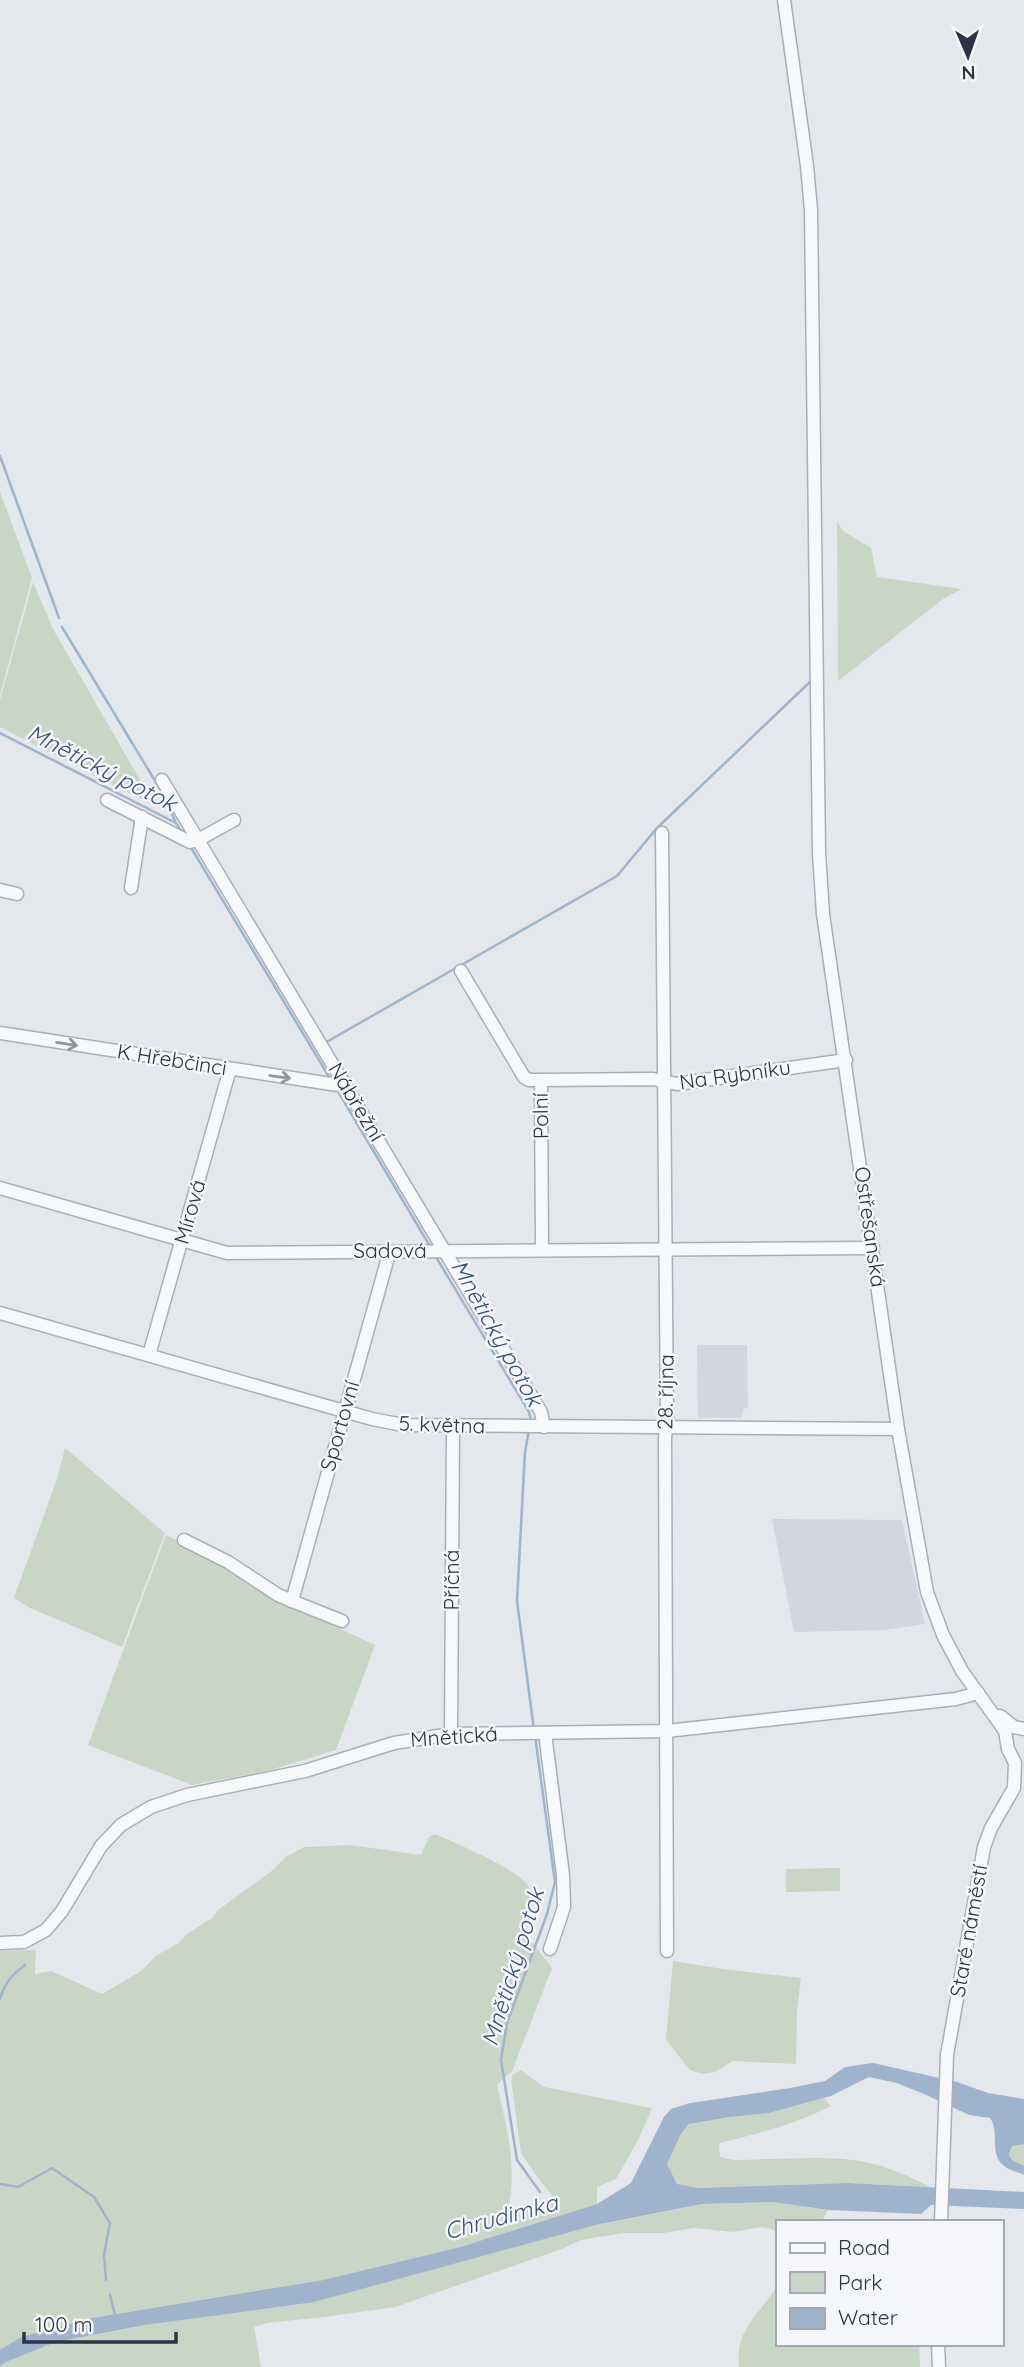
<svg xmlns="http://www.w3.org/2000/svg" width="1024" height="2367" font-family="Quicksand,sans-serif">
<style>
.built{fill:#d2d6de}
.green{fill:#c9d6c5}
.water{fill:#9fb4cc}
.lines{fill:none;stroke-linecap:round;stroke-linejoin:round}
.stream{stroke:#9fb4cc;stroke-width:2.5}
.minor-casing{stroke:#a9aeb7;stroke-width:15}
.minor{stroke:#f7f8fa;stroke-width:12}
.oneway{stroke:#9196a0}
.labels{text-anchor:middle;stroke-width:5;stroke-linejoin:round;paint-order:stroke}
.street-label{font-size:21px;fill:#2b3445;stroke:#f4f6f9}
.water-label{font-size:23px;font-style:italic;fill:#34527a;stroke:#f4f6f9}
</style>
<rect width="100%" height="100%" fill="#e4e7ec"/>
<g class="built">
<polygon points="697,1345 747,1345 748,1408 743,1409 742,1418 698,1418"/>
<polygon points="772,1519 902,1520 925,1624 885,1630 794,1632"/>
</g>
<g class="green">
<polygon points="0,492 32,578 0,695"/>
<polygon points="837,522 843,531 871,548 877,577 962,589 943,599 838,681"/>
<polygon points="33,582 53,629 155,806 0,727 0,700"/>
<polygon points="65,1448 165,1533 122,1647 30,1608 14,1598 57,1479"/>
<polygon points="166,1535 217,1560 284,1603 375,1645 336,1750 267,1771 192,1785 88,1745"/>
<path d="M 435,1834 C 452,1842 530,1873 531,1892 C 531,1904 525,1917 522,1929 L 552,1968 L 512,2071 L 497,2085 C 506,2124 518,2168 508,2208 L 556,2200 L 538,2178 L 521,2153 L 511,2080 L 512,2075 L 521,2070 L 544,2087 L 652,2108 L 639,2138 L 616,2179 L 597,2187 L 597,2204 L 460,2247 L 323,2280 L 92,2318 L 21,2337 L 0,2350 L 0,1951 L 36,1950 L 35,1974 L 51,1971 L 102,1994 L 141,1971 L 157,1955 L 177,1944 L 187,1934 L 212,1918 L 218,1910 L 273,1870 L 287,1856 L 305,1847 L 350,1845 L 421,1855 L 429,1837 Z"/>
<polygon points="840,1868 840,1891 786,1892 786,1869"/>
<polygon points="673,1961 723,1969 801,1978 797,2009 796,2064 733,2061 715,2072 703,2074 690,2070 666,2040"/>
<path d="M 824,2098 L 831,2106 C 795,2124 758,2134 719,2143 L 720,2157 L 734,2160 C 773,2160 832,2154 870,2163 C 891,2168 911,2177 930,2187 L 849,2183 L 697,2188 L 677,2185 L 667,2164 L 681,2134 L 689,2124 L 730,2117 L 769,2113 Z"/>
<polygon points="1020,2144 1024,2144 1024,2166 1012,2160 1009,2155 1012,2146"/>
<polygon points="772,2202 828,2210 821,2222 777,2222 777,2231 762,2227 732,2232 694,2228 663,2233 624,2233 581,2240 562,2249 395,2307 324,2317 267,2323 254,2327 261,2367 1,2367 6,2362 56,2342 145,2325 314,2301 600,2224 702,2204"/>
<path d="M 777,2286 L 777,2344 L 919,2344 L 920,2367 L 739,2367 C 735,2328 759,2316 777,2286 Z"/>
</g>
<path class="water" d="M 873,2063 L 957,2082 L 988,2093 L 1024,2099 L 1024,2144 L 1012,2146 L 1009,2155 L 1012,2160 L 1024,2166 L 1024,2175 C 1018,2172 1008,2170 1003,2165 C 989,2153 1000,2131 990,2118 L 969,2115 L 924,2094 L 897,2083 L 869,2077 L 831,2096 L 769,2113 L 730,2117 L 689,2124 L 681,2134 L 667,2164 L 677,2184 L 697,2188 L 849,2183 L 1024,2192 L 1024,2209 L 931,2205 L 921,2214 L 829,2210 L 772,2202 L 702,2204 L 600,2224 L 314,2302 L 145,2325 L 56,2342 L 6,2362 L 0,2367 L 0,2350 L 21,2337 L 92,2318 L 323,2280 L 460,2247 L 597,2204 L 631,2183 L 664,2117 L 671,2109 L 690,2103 L 790,2088 L 825,2081 L 845,2067 Z"/>
<g class="lines">
<g class="stream">
<polyline points="0,456 59,618"/>
<polyline points="62,627 163,794 176,823"/>
<polyline points="0,733 176,823 181,831"/>
<polyline points="190,846 331,1080"/>
<polyline points="323,1044 617,876 657,828 813,679"/>
<polyline points="336,1088 431,1248"/>
<polyline points="436,1257 529,1412 531,1420"/>
<polyline points="529,1430 525,1452 517,1601 534,1730"/>
<polyline points="535,1736 555,1882 547,1914 507,2023 501,2060 517,2160 540,2192"/>
<path d="M 0,1999 C 5,1982 12,1975 25,1965"/>
<polyline points="0,2184 18,2187 52,2168 94,2197 110,2223 104,2255 106,2280"/>
<polyline points="110,2295 115,2315"/>
</g>
<defs>
<g id="minor">
<polyline points="784,0 807,166 811,210 819,853 823,914 898,1429 927,1592 943,1635 962,1671 1005,1731 1008,1749 1015,1763 1014,1788 991,1828 984,1847 947,2055 941,2222"/>
<polyline points="162,780 541,1412 544,1427"/>
<polyline points="107,800 190,842 198,840 234,820"/>
<polyline points="662,833 667,1419 665,1438 667,1951"/>
<polyline points="131,888 142,817"/>
<polyline points="0,890 17,894"/>
<polyline points="461,971 524,1077 529,1080 541,1080 542,1250"/>
<polyline points="0,1033 331,1084 340,1085 345,1083"/>
<polyline points="541,1080 653,1079 677,1084 846,1060"/>
<polyline points="0,1188 227,1253 873,1248"/>
<polyline points="0,1313 372,1419 403,1425 898,1429"/>
<polyline points="149,1355 230,1069"/>
<polyline points="184,1540 228,1562 278,1595 292,1601"/>
<polyline points="342,1621 292,1601 387,1261 387,1251"/>
<polyline points="1000,1716 1014,1727 1024,1729"/>
<polyline points="545,1733 563,1875 564,1907 550,1949"/>
<polyline points="451,1734 453,1427"/>
<polyline points="0,1943 24,1942 46,1930 62,1911 101,1846 121,1825 151,1807 187,1795 305,1771 394,1743 451,1734 667,1731 956,1699 978,1693"/>
<polyline points="938,2344 939,2367"/>
</g>
</defs>
<use href="#minor" class="minor-casing"/>
<use href="#minor" class="minor"/>
</g>
<defs><path id="oneway-shaft" d="M-6 0H5M1.5-3L5.5 0L1.5 3" fill="none" stroke-width="1.6" stroke-linecap="round" stroke-linejoin="round" transform="scale(1.75)"/></defs>
<g class="oneway">
<use href="#oneway-shaft" transform="translate(67 1044) rotate(9)"/>
<use href="#oneway-shaft" transform="translate(280 1077) rotate(8)"/>
</g>
<g class="labels">
<g class="street-label">
<text transform="translate(172 1060) rotate(9)" y="7">K Hřebčinci</text>
<text transform="translate(735 1075) rotate(-8)" y="7">Na Rybníku</text>
<text transform="translate(356 1102) rotate(59)" y="7">Nábřežní</text>
<text transform="translate(541 1116) rotate(-91)" y="7">Polní</text>
<text transform="translate(190 1212) rotate(-74)" y="7">Mírová</text>
<text transform="translate(870 1227) rotate(82)" y="7">Ostřešanská</text>
<text x="390" y="1258">Sadová</text>
<text transform="translate(666 1392) rotate(-89)" y="7">28. října</text>
<text transform="translate(442 1425) rotate(2)" y="7">5. května</text>
<text transform="translate(340 1426) rotate(-74)" y="7">Sportovní</text>
<text transform="translate(452 1580) rotate(-90)" y="7">Příčná</text>
<text transform="translate(454 1737) rotate(-4)" y="7">Mnětická</text>
<text transform="translate(969 1931) rotate(-80)" y="7">Staré náměstí</text>
</g>
<g class="water-label">
<text transform="translate(102 768) rotate(27)" y="8">Mnětický potok</text>
<text transform="translate(497 1333) rotate(61)" y="8">Mnětický potok</text>
<text transform="translate(513 1967) rotate(-73)" y="8">Mnětický potok</text>
<text transform="translate(501 2217) rotate(-15)" y="8">Chrudimka</text>
</g>
</g>
<rect x="776" y="2220" width="228" height="126" fill="#f4f6f9" stroke="#a4a8b1" stroke-width="2"/>
<rect x="790" y="2243" width="35" height="10" fill="#f7f8fa" stroke="#a4a8b1" stroke-width="2"/>
<text x="838" y="2255" font-size="21" fill="#2b3445">Road</text>
<rect x="790" y="2272" width="35" height="21" fill="#c9d6c5" stroke="#a4a8b1" stroke-width="2"/>
<text x="838" y="2290" font-size="21" fill="#2b3445">Park</text>
<rect x="790" y="2308" width="35" height="21" fill="#9fb4cc" stroke="#a4a8b1" stroke-width="2"/>
<text x="838" y="2325" font-size="21" fill="#2b3445">Water</text>
<g transform="translate(968 56) rotate(178)" stroke="#f4f6f9" stroke-width="5" paint-order="stroke">
<path d="M0-5L12 26L0 18L-12 26Z" fill="#2b3445"/>
<text y="-10" font-size="19" font-weight="bold" text-anchor="middle" fill="#2b3445">N</text>
</g>
<path d="M24 2332v10h152v-10" fill="none" stroke="#2b3445" stroke-width="3.5"/>
<text x="35" y="2332" font-size="21" fill="#2b3445" stroke="#f4f6f9" stroke-width="5" paint-order="stroke">100 m</text>
</svg>
